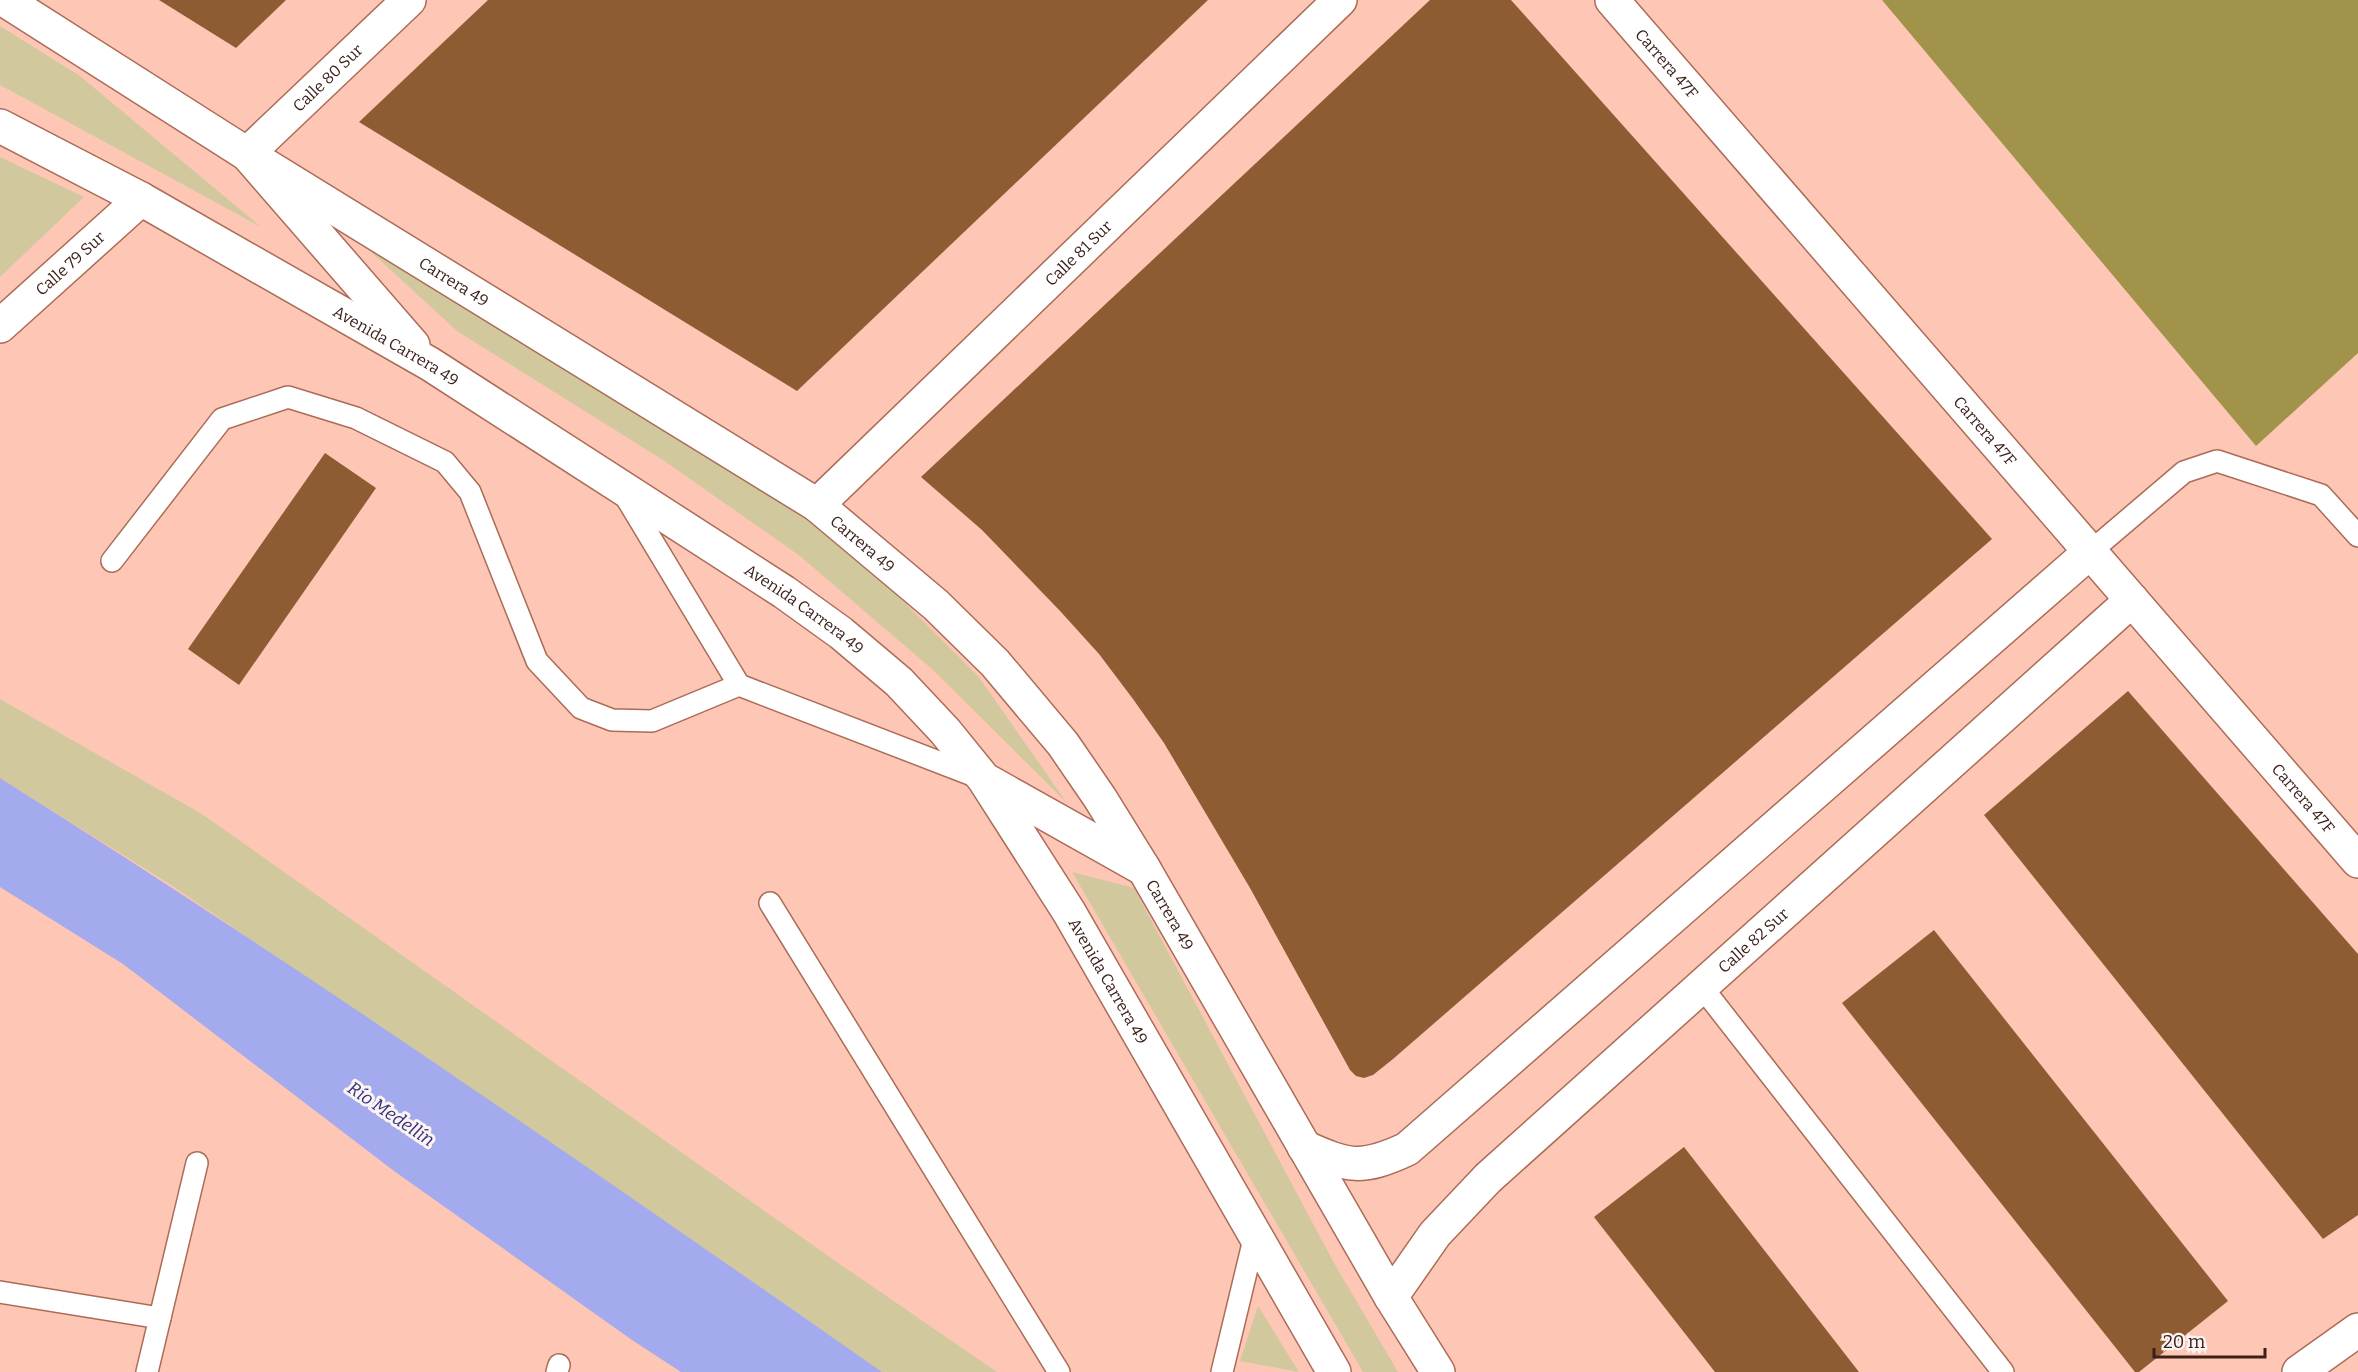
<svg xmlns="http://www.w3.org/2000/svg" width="2358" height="1372" font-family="Bitter,serif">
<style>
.green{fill:#d1c99d}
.forest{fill:#a19349}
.water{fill:#a3abee}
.building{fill:#8e5c33}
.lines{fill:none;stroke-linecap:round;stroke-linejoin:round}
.lane-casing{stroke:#ab6c57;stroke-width:24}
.street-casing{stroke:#ab6c57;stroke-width:36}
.secondary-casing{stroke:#ab6c57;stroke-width:36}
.highway-casing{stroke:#ab6c57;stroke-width:36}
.lane{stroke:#fff;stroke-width:21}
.street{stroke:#fff;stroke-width:33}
.secondary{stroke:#fff;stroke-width:33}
.highway{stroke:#fff;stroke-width:33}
.labels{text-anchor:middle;stroke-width:6;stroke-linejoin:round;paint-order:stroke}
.street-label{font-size:16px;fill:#3b2119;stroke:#fcf4f2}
.water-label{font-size:18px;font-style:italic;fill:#32317e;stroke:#fcf4f2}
</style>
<rect width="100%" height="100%" fill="#fec6b4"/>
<g class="green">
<polygon points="0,26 80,76 261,227 0,85"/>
<polygon points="0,157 84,197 0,277"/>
<polygon points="369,250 783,499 890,588 978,676 1067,803 932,669 800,556 663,460 457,331"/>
<polygon points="0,699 202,814 844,1267 997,1372 882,1372 698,1244 171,885 0,778"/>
<polygon points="1072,872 1134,888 1334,1263 1398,1372 1363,1372"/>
<polygon points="1258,1306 1299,1372 1240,1361"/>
</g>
<polygon class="forest" points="1882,0 2358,0 2358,353 2256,446"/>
<path class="water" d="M 0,778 C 300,966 591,1169 882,1372 L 681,1372 L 632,1340 L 394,1171 L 123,964 L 0,887 Z"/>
<g class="building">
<polygon points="159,0 286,0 236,48"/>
<polygon points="488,0 1208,0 797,391 359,122"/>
<polygon points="1430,0 1511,0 1992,539 1393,1059 1373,1075 1364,1078 1356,1076 1350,1070 1250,888 1164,743 1133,699 1099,654 1061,612 982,530 921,477"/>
<polygon points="325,453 376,488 239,685 188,649"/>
<polygon points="2128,691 2358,954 2358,1215 2323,1239 1984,815"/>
<polygon points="1934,930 2228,1301 2139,1372 2135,1372 1842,1003"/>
<polygon points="1684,1147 1859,1372 1715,1372 1594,1217"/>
</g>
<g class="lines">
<defs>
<g id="lane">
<polyline points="624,494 739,685 980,778"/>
<polyline points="2090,552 2184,472 2217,461 2321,495 2358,536"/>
<polyline points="112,561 222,419 288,397 356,418 445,462 470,492 537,661 581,708 612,720 652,721 739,685"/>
<polyline points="770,903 1059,1372"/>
<polyline points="1701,986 2003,1372"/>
<polyline points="0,1292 160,1318"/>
<polyline points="147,1372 197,1163"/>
<polyline points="557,1372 559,1365"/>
<polyline points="1222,1372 1255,1235"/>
</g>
<g id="street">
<path id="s1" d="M 5,0 L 247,154 L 817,505 L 936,605 L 995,663 L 1063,744 L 1100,798 L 1144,869 L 1391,1297 L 1438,1372"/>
<path id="s2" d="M 1612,0 L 2358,861"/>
<path id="s3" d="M 247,154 L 409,0"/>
<path id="s4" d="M 817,505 L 1340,0"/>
<path d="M 1304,1147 C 1348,1167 1362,1170 1407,1149 L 2090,552"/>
<path id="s5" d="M 1391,1297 L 1435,1234 L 1488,1178 L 2132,600"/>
<polyline points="2299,1372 2358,1330"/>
</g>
<g id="secondary">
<path id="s6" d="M 0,326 L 141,199"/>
</g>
<g id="highway">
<path id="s7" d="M 0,126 L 141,199 L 430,364 L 784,592 L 841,633 L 899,682 L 945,731 L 984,779 L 1069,912 L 1334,1372"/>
<polyline points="247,154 413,345"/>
<polyline points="989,782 1144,869"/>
</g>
</defs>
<use href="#lane" class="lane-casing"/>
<use href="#street" class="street-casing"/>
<use href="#secondary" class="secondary-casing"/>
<use href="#highway" class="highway-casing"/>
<use href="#lane" class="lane"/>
<use href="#street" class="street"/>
<use href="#secondary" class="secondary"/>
<use href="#highway" class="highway"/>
</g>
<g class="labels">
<g class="street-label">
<text dy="6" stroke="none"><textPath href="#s2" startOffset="84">Carrera 47F</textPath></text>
<text dy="6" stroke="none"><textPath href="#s3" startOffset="111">Calle 80 Sur</textPath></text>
<text dy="6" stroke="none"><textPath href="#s4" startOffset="363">Calle 81 Sur</textPath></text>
<text dy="6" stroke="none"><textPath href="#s6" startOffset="94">Calle 79 Sur</textPath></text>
<text dy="6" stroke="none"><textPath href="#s1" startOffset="530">Carrera 49</textPath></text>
<text dy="6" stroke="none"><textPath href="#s7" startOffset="453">Avenida Carrera 49</textPath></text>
<text dy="6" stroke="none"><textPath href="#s2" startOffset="570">Carrera 47F</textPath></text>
<text dy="6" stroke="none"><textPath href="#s1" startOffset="1016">Carrera 49</textPath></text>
<text dy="6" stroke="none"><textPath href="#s7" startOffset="939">Avenida Carrera 49</textPath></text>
<text dy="6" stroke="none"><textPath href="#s2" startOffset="1056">Carrera 47F</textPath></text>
<text dy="6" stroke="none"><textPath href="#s1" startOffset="1502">Carrera 49</textPath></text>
<text dy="6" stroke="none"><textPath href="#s5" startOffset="510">Calle 82 Sur</textPath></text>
<text dy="6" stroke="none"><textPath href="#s7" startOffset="1425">Avenida Carrera 49</textPath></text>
</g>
<g class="water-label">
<text transform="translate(391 1114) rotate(34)" y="6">Río Medellín</text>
</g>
</g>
<path d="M2154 1348v9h111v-9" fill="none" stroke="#3b2119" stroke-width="3"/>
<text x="2163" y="1348" font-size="18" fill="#3b2119" stroke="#fcf4f2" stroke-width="4.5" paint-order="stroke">20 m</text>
</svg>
